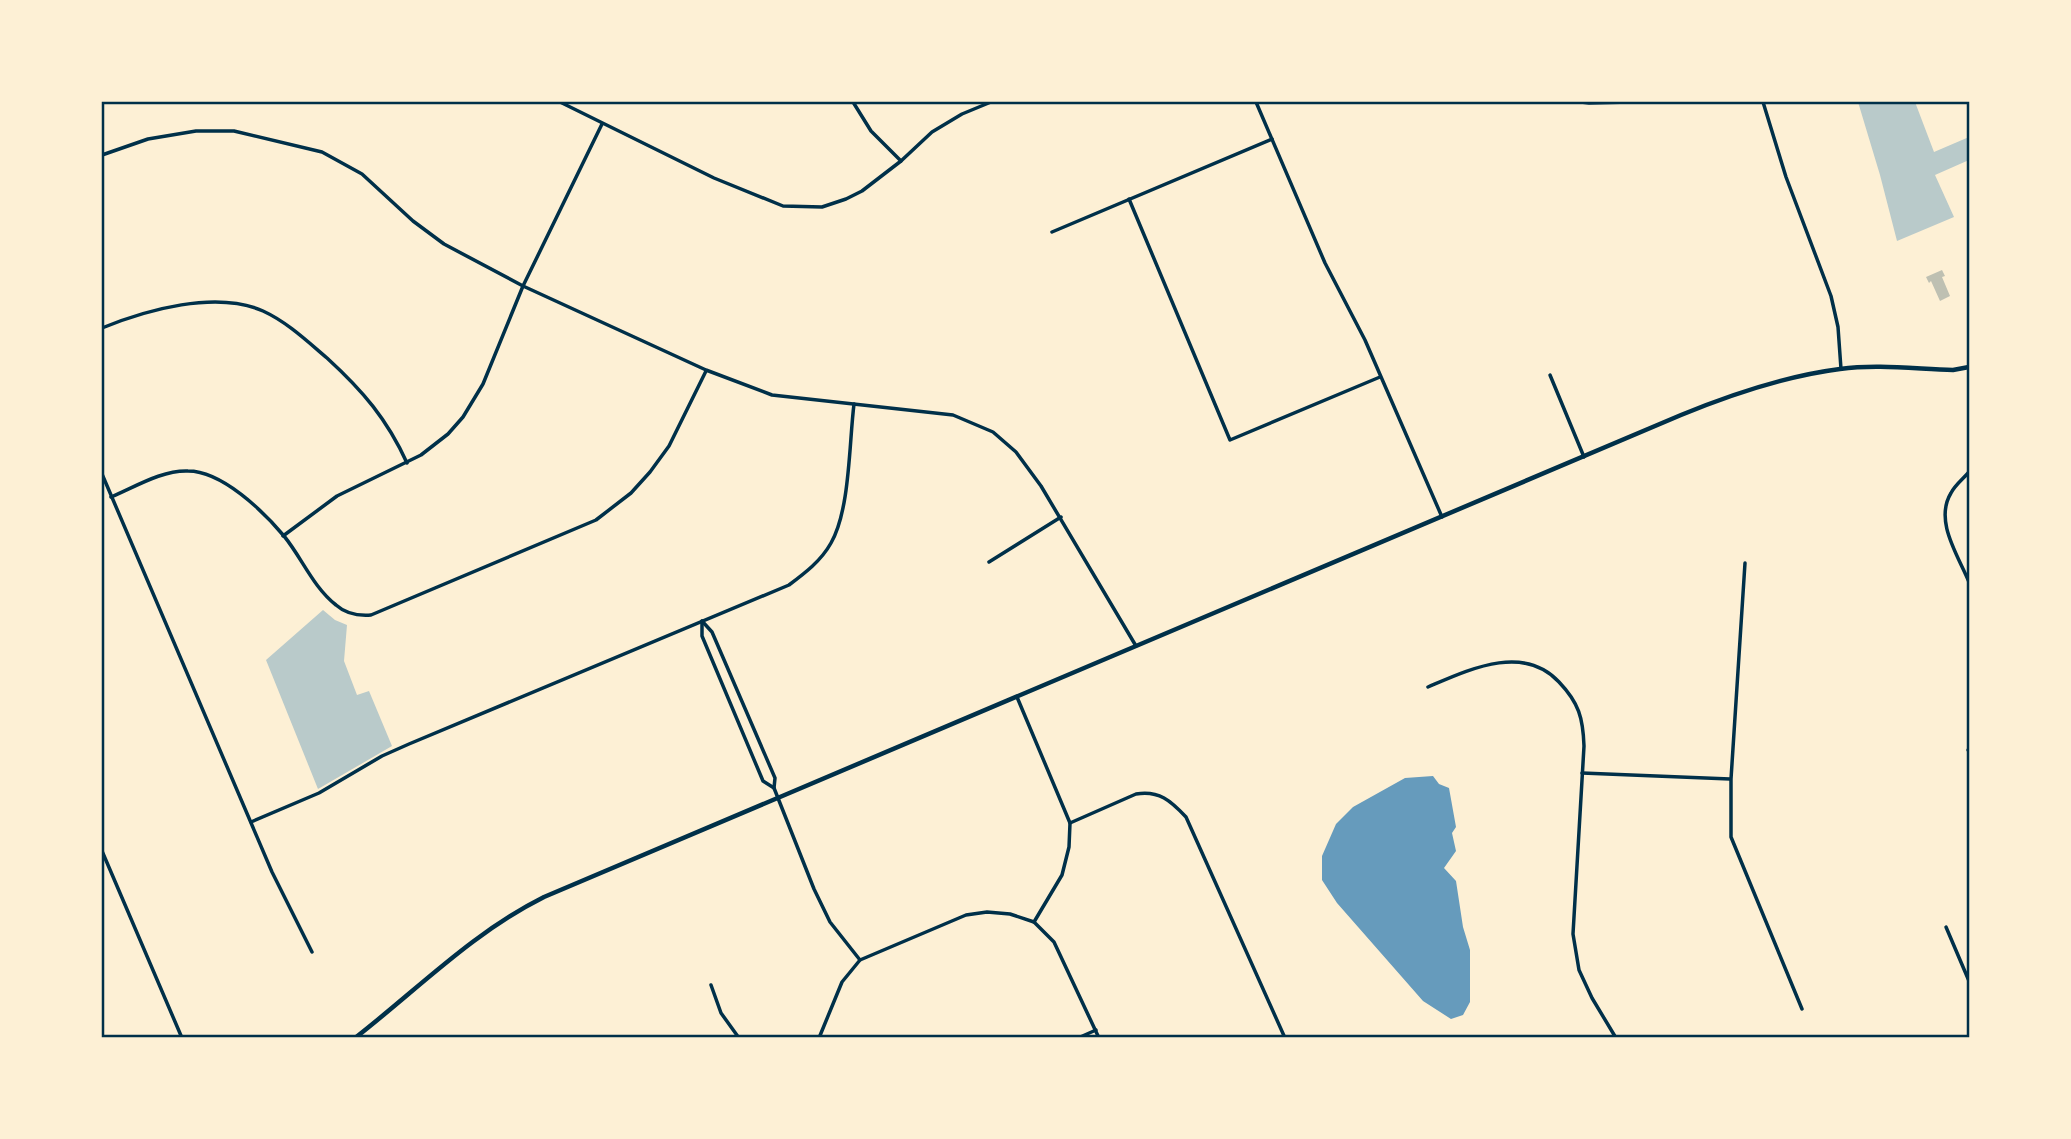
<svg xmlns="http://www.w3.org/2000/svg" width="2071" height="1139" font-family="'Fira Sans Condensed',sans-serif">
<style>
.green{fill:#b9caca}
.water{fill:#669bbc}
.building{fill:#bec0b2}
.lines{fill:none;stroke-linecap:round;stroke-linejoin:round}
.minor{stroke:#003049;stroke-width:3.5}
.tertiary{stroke:#003049;stroke-width:4.5}
.neatline{fill:none;stroke:#003049;stroke-width:2.5}
</style>
<rect width="100%" height="100%" fill="#fdf0d5"/>
<g class="green">
<polygon points="1858,102 1915,102 1934,152 1969,137 1969,160 1935,175 1954,217 1897,241 1880,175"/>
<polygon points="323,610 335,620 347,625 344,661 357,695 369,691 392,746 318,789 266,660"/>
</g>
<polygon class="water" points="1433,776 1439,784 1449,788 1456,827 1452,833 1456,851 1444,868 1456,881 1463,927 1470,950 1470,1002 1463,1015 1451,1019 1423,1001 1337,903 1322,880 1322,856 1336,824 1353,807 1405,778"/>
<polygon class="building" points="1942,270 1945,276 1942,277 1950,296 1940,301 1931,281 1929,283 1926,277"/>
<g class="lines">
<g class="minor">
<polyline points="560,102 714,178 783,206 822,207 846,199 862,191 901,161 932,132 962,114 991,102"/>
<polyline points="853,102 871,131 901,161"/>
<polyline points="1256,102 1325,263 1365,340 1442,517"/>
<polyline points="1581,102 1589,103 1630,102"/>
<polyline points="1763,102 1786,177 1831,296 1838,327 1841,369"/>
<polyline points="102,155 148,139 196,131 234,131 322,152 362,174 413,221 444,244 523,286 706,370 772,395 953,415 993,432 1016,452 1041,486 1136,646"/>
<polyline points="1129,199 1230,440 1380,377"/>
<polyline points="1052,232 1272,139"/>
<path d="M 102,328 C 146,310 216,290 263,311 C 287,322 307,341 327,358 C 363,391 387,419 407,463"/>
<polyline points="1550,375 1584,457"/>
<path d="M 1969,472 C 1963,479 1955,485 1951,493 C 1934,521 1958,555 1969,582"/>
<polyline points="102,474 272,872 312,952"/>
<path d="M 111,497 C 135,487 162,470 188,471 C 222,471 263,511 284,536 C 302,558 313,587 336,605 C 346,614 358,616 371,615 L 596,520 L 631,493 L 650,472 L 669,446 L 706,371"/>
<polyline points="283,536 337,496 421,455 448,434 463,417 483,384 523,286 602,124"/>
<polyline points="989,562 1061,517"/>
<polyline points="1745,563 1731,779 1731,837 1802,1009"/>
<polyline points="702,621 712,632 775,778 774,788 814,889 830,922 860,960"/>
<polyline points="702,621 702,636 763,781 774,788"/>
<path d="M 1428,687 C 1468,670 1523,643 1559,682 C 1579,703 1583,718 1584,746 L 1573,934 L 1579,970 L 1592,998 L 1616,1038"/>
<polyline points="1017,697 1070,823 1069,847 1062,875 1034,922"/>
<polyline points="1968,750 1969,750"/>
<polyline points="1582,773 1730,779"/>
<path d="M 251,822 L 319,793 L 382,756 L 409,744 L 789,585 C 805,573 821,561 831,543 C 850,510 849,444 854,404"/>
<path d="M 1070,823 L 1136,794 C 1159,790 1171,801 1186,817 L 1285,1038"/>
<polyline points="102,851 182,1038"/>
<polyline points="1946,927 1969,981"/>
<polyline points="711,985 721,1013 739,1038"/>
<polyline points="819,1038 842,982 860,960 966,915 987,912 1010,914 1034,922 1054,942 1099,1038"/>
<polyline points="1078,1038 1096,1030"/>
</g>
<path class="tertiary" d="M 355,1038 C 418,989 472,933 544,897 L 1681,415 C 1732,394 1785,376 1840,369 C 1877,364 1916,369 1953,370 L 1969,367"/>
</g>
<rect width="2071" height="1139" fill="none" stroke="#fdf0d5" stroke-width="206"/>
<rect x="103" y="103" width="1865" height="933" class="neatline"/>
</svg>
